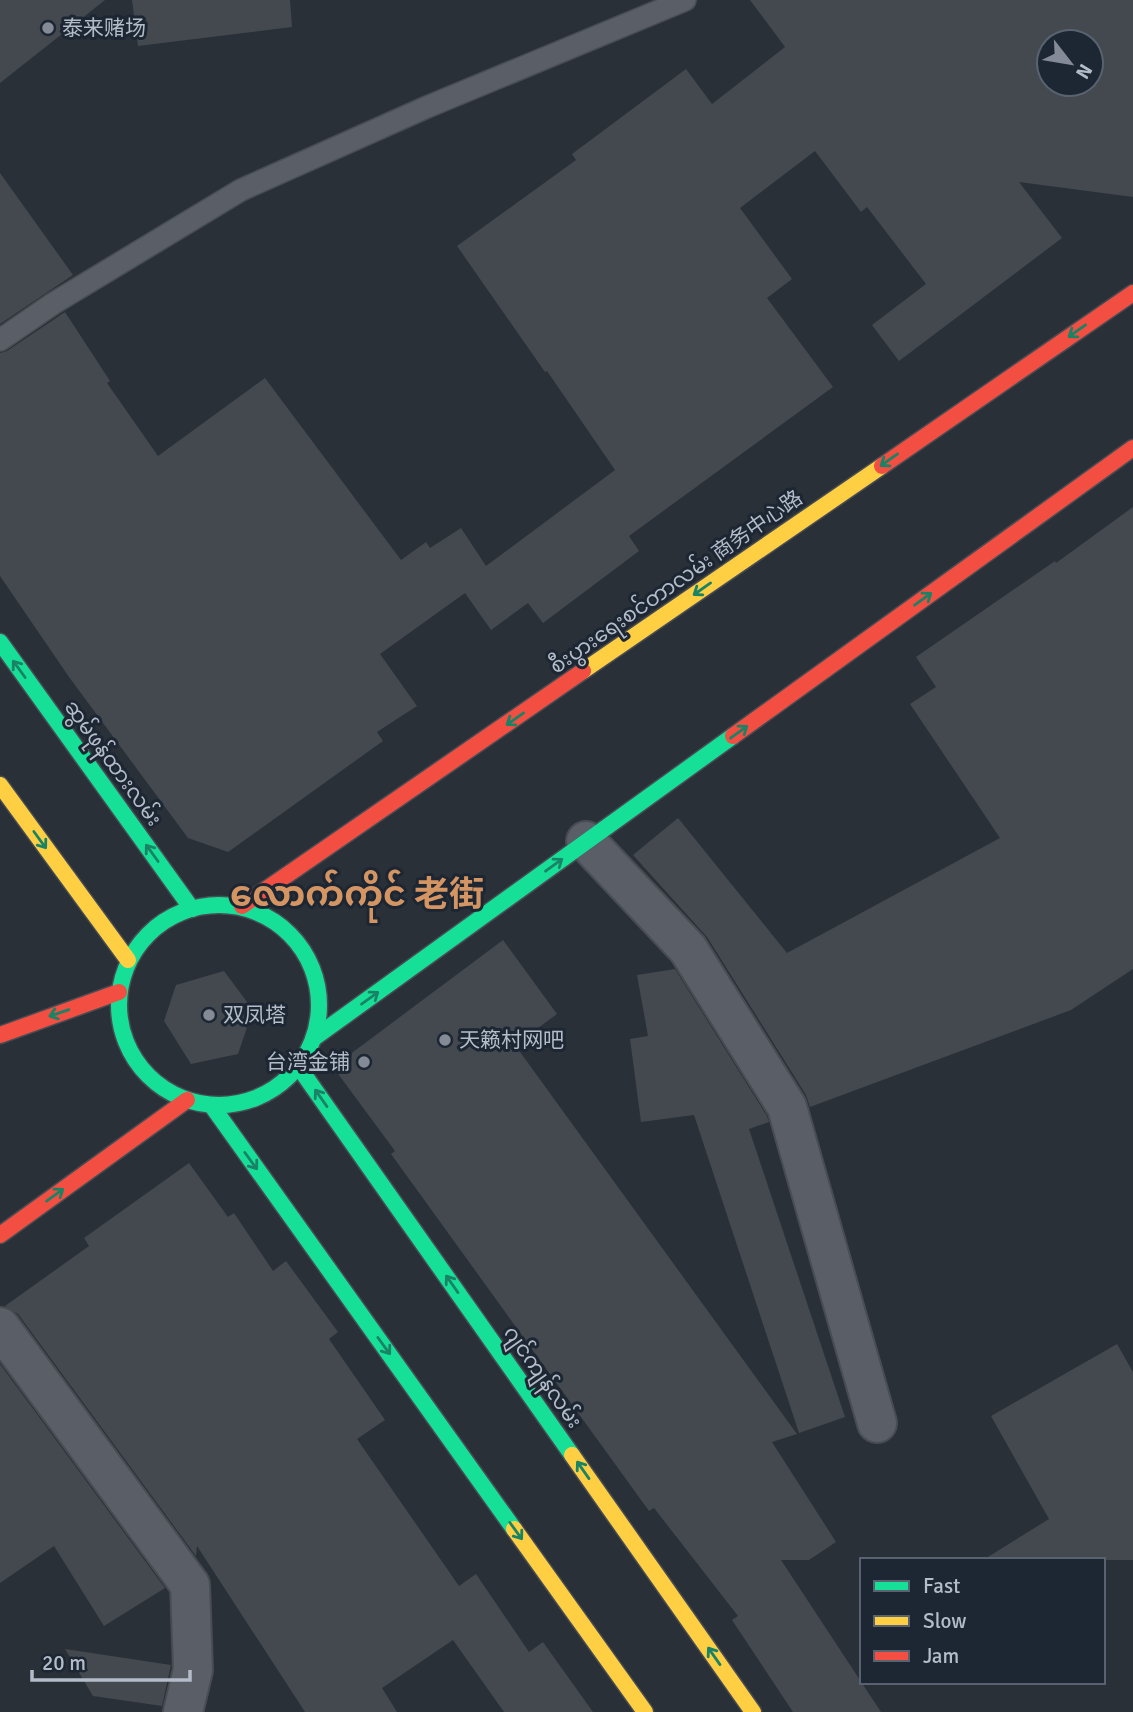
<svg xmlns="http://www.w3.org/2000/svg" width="1133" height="1712" font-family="Signika,'Noto Sans SC','Noto Sans Myanmar',sans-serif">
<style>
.building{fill:#444950;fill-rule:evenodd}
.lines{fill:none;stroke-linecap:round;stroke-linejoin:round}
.lane-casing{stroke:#484c53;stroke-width:24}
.street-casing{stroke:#484c53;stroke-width:42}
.fast-casing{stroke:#484c53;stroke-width:19}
.slow-casing{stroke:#484c53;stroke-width:19}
.jam-casing{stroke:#484c53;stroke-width:19}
.lane{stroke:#5a5e66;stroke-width:21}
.street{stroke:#5a5e66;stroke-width:38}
.fast{stroke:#16e098;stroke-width:16}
.slow{stroke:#ffcf43;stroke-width:16}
.jam{stroke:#f24e42;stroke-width:16}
.oneway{stroke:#1a8366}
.poi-dot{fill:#848b96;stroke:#1d2633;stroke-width:2.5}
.labels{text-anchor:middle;stroke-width:6;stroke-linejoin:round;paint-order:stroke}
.poi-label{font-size:21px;fill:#b4bcc9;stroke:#1d2633;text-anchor:start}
.street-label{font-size:21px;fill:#b4bcc9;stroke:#1d2633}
.town-label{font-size:35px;font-weight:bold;fill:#d59563;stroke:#1d2633}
</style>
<rect width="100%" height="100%" fill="#2a3038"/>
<g class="building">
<polygon points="0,0 105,0 0,83"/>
<polygon points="132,0 290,0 292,27 138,46"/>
<path d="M 750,0 L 1133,0 L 1133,197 L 1019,182 L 1062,238 L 899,361 L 872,325 L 926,284 L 867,207 L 861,212 L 815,151 L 740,208 L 792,279 L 767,298 L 833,387 L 629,536 L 639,551 L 543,623 L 528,603 L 491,630 L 465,593 L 380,654 L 417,706 L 377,732 L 383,741 L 228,852 L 188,838 L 69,677 L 0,576 L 0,353 L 7,351 L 65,312 L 110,381 L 107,383 L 158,456 L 265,378 L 401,560 L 426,542 L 430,548 L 461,528 L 486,566 L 615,470 L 547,371 L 545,372 L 457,246 L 576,160 L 572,154 L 686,69 L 712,104 L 785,47 ZM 1049,42 L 1091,42 L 1091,84 L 1049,84 Z"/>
<polygon points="0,173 73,275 0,324"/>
<polygon points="1133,507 1133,969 1071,1010 810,1107 806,1095 707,937 633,855 678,818 787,953 1000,838 910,704 936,687 916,657 1055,561 1056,563"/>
<polygon points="503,940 557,1014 515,1045 797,1434 772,1442 836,1542 809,1560 781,1560 881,1712 793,1712 732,1620 738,1616 654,1508 649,1511 391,1154 395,1151 333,1067"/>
<polygon points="675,969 767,1116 769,1122 749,1129 845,1417 799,1433 694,1115 641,1122 630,1039 648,1036 637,975"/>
<polygon points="224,971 253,1010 238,1054 191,1064 164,1021 176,985"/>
<polygon points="189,1163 228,1217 234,1213 273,1271 286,1261 338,1332 329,1339 385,1420 357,1439 459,1586 476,1574 529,1652 543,1642 593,1712 504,1712 453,1640 382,1688 397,1712 305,1712 197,1546 196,1556 18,1314 5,1306 89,1246 84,1238"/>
<polygon points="1117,1344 1133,1372 1133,1560 983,1560 1049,1519 991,1416"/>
<polygon points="0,1364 165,1588 104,1626 54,1546 0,1583"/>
<polygon points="65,1649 171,1665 162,1706 93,1696"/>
</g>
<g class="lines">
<defs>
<polyline id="lane" points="0,340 54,303 241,190 427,107 685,0"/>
<g id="street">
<polyline points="586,841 688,949 787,1107 877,1423"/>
<polyline points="0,1327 190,1585 193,1670 183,1712"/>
</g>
<g id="fast">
<polyline points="0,642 192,909"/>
<circle cx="219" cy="1005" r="100"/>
<polyline points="314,1038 733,736"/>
<polyline points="298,1066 572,1455"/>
<polyline points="212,1106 514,1529"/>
</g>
<g id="slow">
<polyline points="583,671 882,466"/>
<polyline points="0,785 128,960"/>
<polyline points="572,1455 753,1712"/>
<polyline points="514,1529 645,1712"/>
</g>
<g id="jam">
<polyline points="882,466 1133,293"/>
<polyline points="733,736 1133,448"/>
<polyline points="242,906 583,671"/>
<polyline points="0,1035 119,992"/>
<polyline points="0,1235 187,1100"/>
</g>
</defs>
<use href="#lane" class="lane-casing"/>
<use href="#street" class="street-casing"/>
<use href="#fast" class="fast-casing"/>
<use href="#slow" class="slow-casing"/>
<use href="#jam" class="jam-casing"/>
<use href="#lane" class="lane"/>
<use href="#street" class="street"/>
<use href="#fast" class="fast"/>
<use href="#slow" class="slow"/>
<use href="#jam" class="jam"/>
</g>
<defs><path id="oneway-shaft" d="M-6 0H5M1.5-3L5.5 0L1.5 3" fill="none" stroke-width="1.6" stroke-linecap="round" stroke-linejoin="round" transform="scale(1.75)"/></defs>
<g class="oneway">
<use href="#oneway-shaft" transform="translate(1077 331) rotate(145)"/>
<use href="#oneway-shaft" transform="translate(889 460) rotate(145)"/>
<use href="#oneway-shaft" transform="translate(702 589) rotate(145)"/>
<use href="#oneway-shaft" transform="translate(923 599) rotate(-36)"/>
<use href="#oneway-shaft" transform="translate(19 669) rotate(-126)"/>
<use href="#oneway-shaft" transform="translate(515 719) rotate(145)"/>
<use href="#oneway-shaft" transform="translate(739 732) rotate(-36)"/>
<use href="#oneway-shaft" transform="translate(40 840) rotate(54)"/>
<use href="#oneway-shaft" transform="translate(152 853) rotate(-126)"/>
<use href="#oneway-shaft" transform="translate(554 865) rotate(-36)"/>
<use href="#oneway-shaft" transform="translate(370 998) rotate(-36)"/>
<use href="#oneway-shaft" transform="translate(59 1013) rotate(161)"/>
<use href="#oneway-shaft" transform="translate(321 1098) rotate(-125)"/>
<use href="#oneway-shaft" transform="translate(251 1161) rotate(54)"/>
<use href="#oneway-shaft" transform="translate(55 1195) rotate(-36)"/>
<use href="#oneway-shaft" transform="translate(452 1284) rotate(-125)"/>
<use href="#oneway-shaft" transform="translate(384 1346) rotate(54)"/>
<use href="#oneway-shaft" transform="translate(583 1470) rotate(-125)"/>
<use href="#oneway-shaft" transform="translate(516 1531) rotate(54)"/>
<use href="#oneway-shaft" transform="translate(714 1656) rotate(-125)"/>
</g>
<g class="poi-dot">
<circle cx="48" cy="28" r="7"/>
<circle cx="209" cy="1015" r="7"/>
<circle cx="445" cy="1040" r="7"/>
<circle cx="364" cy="1062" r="7"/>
</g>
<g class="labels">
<g class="poi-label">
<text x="62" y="35">泰来赌场</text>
<text x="223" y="1022">双凤塔</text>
<text x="459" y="1047">天籁村网吧</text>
<text x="350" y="1069" text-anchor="end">台湾金铺</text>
</g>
<g class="street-label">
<text transform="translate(676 582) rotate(-35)" y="7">စီးပွားရေးစင်တာလမ်း 商务中心路</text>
<text transform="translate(113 763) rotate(54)" y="7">ဆွမ်ဖုန်ထားလမ်း</text>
<text transform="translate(543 1377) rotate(55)" y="7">ဂျင်ကျန်လမ်း</text>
</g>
<g class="town-label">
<text x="357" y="906">လောက်ကိုင် 老街</text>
</g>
</g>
<rect x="860" y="1558" width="245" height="126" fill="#1d2633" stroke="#59626f" stroke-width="2"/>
<rect x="874" y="1581" width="35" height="10" fill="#16e098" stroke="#59626f" stroke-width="2"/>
<text x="923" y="1593" font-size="21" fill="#b4bcc9">Fast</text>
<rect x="874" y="1616" width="35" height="10" fill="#ffcf43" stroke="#59626f" stroke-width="2"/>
<text x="923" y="1628" font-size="21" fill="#b4bcc9">Slow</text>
<rect x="874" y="1651" width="35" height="10" fill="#f24e42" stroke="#59626f" stroke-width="2"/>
<text x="923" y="1663" font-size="21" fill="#b4bcc9">Jam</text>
<g transform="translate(1070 63) rotate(121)"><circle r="33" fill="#1d2633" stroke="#59626f" stroke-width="2"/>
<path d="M0-5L12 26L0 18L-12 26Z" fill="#848b96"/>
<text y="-10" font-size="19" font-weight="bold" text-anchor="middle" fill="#b4bcc9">N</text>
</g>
<path d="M32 1670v10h158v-10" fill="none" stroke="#b4bcc9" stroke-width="3.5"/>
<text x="42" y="1670" font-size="21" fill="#b4bcc9" stroke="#1d2633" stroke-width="5" paint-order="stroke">20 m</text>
</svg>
